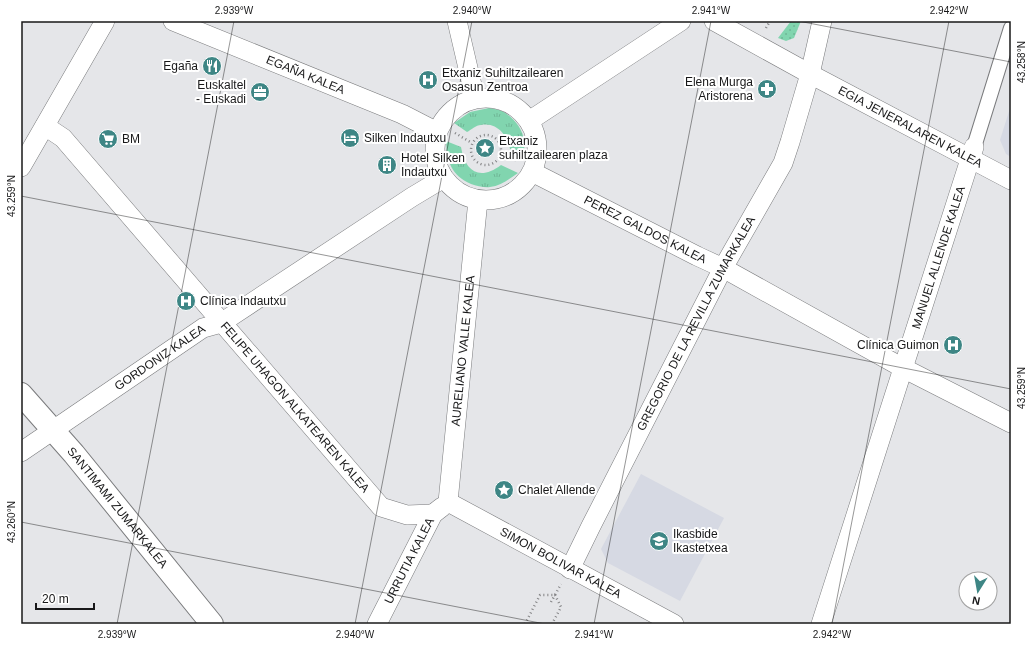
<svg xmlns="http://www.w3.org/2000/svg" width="1032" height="645" font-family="Arial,sans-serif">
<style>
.built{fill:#d6d9e3}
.grass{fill:url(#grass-tufts)}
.garden{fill:url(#garden-dots)}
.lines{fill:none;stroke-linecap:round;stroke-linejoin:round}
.pedestrian-casing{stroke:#7a7b7d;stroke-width:16}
.minor-casing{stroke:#7a7b7d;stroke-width:20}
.tertiary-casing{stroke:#7a7b7d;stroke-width:24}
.path{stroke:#828284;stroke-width:2.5;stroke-dasharray:1 3;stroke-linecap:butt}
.pedestrian{stroke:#fff;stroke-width:14}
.minor{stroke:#fff;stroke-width:19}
.tertiary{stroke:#fff;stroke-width:22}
.ticks{fill:none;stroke:#181819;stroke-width:1;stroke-opacity:0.45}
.labels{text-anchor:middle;stroke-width:4;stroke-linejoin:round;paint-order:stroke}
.poi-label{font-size:12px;fill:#181819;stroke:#fff;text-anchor:start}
.street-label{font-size:12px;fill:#181819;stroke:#fff}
.neatline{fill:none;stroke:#181819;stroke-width:1.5}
.ticks-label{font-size:10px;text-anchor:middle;fill:#181819}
</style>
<defs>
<pattern id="grass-tufts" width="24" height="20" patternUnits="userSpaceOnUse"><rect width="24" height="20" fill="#81d5af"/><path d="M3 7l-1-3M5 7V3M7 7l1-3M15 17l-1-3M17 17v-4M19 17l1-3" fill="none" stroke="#6fb696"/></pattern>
<pattern id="garden-dots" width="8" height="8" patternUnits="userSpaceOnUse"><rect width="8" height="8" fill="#81d5af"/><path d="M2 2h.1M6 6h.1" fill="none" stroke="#6fb696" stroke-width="1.8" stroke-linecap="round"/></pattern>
</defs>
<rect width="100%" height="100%" fill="#e5e6e9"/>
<g class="built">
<polygon points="1011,105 1011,157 1006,154 1000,140"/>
<polygon points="641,474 724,518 680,601 608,563 601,549"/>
</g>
<g class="grass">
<path d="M 489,108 C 493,109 498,109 502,111 C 512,116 523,129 524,140 C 525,145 524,149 524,153 L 510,149 C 507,135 497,122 481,125 C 476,125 471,130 467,132 L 454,123 L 470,112 Z"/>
<path d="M 446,141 L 461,147 C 465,172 480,181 501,165 L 518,173 C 509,179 501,186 490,187 C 485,188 477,186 471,184 C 451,175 447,162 446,141 Z"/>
</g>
<polygon class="garden" points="791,21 801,21 794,38 786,41 778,38"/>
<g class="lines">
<defs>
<polyline id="pedestrian" points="974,147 1011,28"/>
<g id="minor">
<path id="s1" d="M 173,21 L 402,114 L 437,132"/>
<polyline points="457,21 475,98"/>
<path id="s2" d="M 714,21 L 810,74 L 1011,180"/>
<circle cx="486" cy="149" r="51"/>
<polyline points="529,121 681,21"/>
<path id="s3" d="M 45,126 L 63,138 L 381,507 L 407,515 L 433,514"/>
<polyline points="21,167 105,21"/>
<path id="s4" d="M 532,172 L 697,256 L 723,268 L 903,368 L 1011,423"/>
<path id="s5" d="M 21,452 L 203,328 L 221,323 L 412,197 L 437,182 L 443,177"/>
<path id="s6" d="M 448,502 L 478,200"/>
<path id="s7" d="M 448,502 L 674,624"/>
<path id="s8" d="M 570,569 L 591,526 L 723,268 L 783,163 L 790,142 L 810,74 L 822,21"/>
<path id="s9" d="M 377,624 L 433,514 L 442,507"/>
<path id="s10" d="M 821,624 L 974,147"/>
</g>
<g id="tertiary">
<path id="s11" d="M 21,394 L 74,454 L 212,624"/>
</g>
</defs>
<use href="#pedestrian" class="pedestrian-casing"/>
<use href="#minor" class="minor-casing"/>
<use href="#tertiary" class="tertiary-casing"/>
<g class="path">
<polyline points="766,28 770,21"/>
<circle cx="485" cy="148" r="58"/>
<polyline points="455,133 472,143"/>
<circle cx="486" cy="150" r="15"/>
<polyline points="500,154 518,161"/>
<polyline points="551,602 555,595 561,607 552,624"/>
<polyline points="525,624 540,595 555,595 561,584"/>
</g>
<use href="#pedestrian" class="pedestrian"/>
<use href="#minor" class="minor"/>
<use href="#tertiary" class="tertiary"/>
</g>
<path class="ticks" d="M 798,21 L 1011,62M 21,196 L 1011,389M 21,522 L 545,624M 117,624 L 234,21M 355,624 L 472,21M 594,624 L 711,21M 832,624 L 949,21"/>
<defs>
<symbol id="restaurant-disc" viewBox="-11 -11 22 22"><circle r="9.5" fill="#3e8685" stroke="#fff"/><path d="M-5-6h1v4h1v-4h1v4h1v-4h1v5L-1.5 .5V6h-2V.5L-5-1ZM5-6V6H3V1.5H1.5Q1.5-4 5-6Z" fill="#fff"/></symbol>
<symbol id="hospital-disc" viewBox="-11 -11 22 22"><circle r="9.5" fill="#3e8685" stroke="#fff"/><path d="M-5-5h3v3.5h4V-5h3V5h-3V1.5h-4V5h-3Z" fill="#fff"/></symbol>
<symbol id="pharmacy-disc" viewBox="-11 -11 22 22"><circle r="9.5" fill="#3e8685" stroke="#fff"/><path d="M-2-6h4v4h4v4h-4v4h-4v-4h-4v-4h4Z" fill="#fff"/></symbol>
<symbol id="office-disc" viewBox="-11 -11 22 22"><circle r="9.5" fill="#3e8685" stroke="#fff"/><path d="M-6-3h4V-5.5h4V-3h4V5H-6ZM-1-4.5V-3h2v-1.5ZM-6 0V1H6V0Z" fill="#fff"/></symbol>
<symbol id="hotel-disc" viewBox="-11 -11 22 22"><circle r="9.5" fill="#3e8685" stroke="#fff"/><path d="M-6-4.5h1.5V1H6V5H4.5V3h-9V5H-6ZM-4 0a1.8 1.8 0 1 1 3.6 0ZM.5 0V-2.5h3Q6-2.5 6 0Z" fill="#fff"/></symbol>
<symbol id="supermarket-disc" viewBox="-11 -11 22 22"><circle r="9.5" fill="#3e8685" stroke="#fff"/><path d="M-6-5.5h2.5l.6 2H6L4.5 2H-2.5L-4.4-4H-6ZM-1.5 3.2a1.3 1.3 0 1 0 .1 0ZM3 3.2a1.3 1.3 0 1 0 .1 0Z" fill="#fff"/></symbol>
<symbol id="sight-disc" viewBox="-11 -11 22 22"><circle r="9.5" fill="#3e8685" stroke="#fff"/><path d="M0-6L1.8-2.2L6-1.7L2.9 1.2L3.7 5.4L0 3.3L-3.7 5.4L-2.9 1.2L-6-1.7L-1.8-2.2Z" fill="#fff"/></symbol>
<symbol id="building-disc" viewBox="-11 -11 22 22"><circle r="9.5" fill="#3e8685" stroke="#fff"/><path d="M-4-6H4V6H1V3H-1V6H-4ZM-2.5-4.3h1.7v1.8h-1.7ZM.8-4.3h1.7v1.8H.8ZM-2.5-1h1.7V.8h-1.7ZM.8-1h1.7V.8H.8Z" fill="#fff"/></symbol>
<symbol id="school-disc" viewBox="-11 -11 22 22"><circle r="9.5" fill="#3e8685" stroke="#fff"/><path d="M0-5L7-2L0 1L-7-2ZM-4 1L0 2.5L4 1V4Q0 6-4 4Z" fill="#fff"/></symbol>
</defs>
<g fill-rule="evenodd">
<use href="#restaurant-disc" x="201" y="55" width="22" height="22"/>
<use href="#hospital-disc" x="417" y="69" width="22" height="22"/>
<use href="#pharmacy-disc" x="756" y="78" width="22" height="22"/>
<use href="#office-disc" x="249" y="81" width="22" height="22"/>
<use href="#hotel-disc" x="339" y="127" width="22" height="22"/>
<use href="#supermarket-disc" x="97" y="128" width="22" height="22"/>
<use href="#sight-disc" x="474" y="137" width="22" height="22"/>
<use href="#building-disc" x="376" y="154" width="22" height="22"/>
<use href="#hospital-disc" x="175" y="290" width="22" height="22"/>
<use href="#hospital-disc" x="942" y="334" width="22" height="22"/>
<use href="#sight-disc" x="493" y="479" width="22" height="22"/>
<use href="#school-disc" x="648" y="530" width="22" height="22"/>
</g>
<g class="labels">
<g class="poi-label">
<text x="198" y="70" text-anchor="end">Egaña</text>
<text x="442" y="77">Etxaniz Suhiltzailearen<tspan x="442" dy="14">Osasun Zentroa</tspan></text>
<text x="753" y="86" text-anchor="end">Elena Murga<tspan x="753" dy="14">Aristorena</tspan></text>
<text x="246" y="89" text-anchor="end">Euskaltel<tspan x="246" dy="14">- Euskadi</tspan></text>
<text x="364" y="142">Silken Indautxu</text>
<text x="122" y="143">BM</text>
<text x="499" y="145">Etxaniz<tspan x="499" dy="14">suhiltzailearen plaza</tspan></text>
<text x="401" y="162">Hotel Silken<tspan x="401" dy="14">Indautxu</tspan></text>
<text x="200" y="305">Clínica Indautxu</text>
<text x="939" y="349" text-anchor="end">Clínica Guimon</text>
<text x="518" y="494">Chalet Allende</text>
<text x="673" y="538">Ikasbide<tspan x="673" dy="14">Ikastetxea</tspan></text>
</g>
<g class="street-label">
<text dy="4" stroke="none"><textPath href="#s1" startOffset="143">EGAÑA KALEA</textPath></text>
<text dy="4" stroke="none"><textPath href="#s2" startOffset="223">EGIA JENERALAREN KALEA</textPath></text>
<text dy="4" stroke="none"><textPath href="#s4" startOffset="127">PEREZ GALDOS KALEA</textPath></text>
<text dy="4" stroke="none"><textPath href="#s10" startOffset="385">MANUEL ALLENDE KALEA</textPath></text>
<text dy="4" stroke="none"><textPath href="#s8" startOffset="276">GREGORIO DE LA REVILLA ZUMARKALEA</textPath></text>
<text dy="4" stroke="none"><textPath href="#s6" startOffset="152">AURELIANO VALLE KALEA</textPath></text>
<text dy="4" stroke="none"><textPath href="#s5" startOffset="168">GORDONIZ KALEA</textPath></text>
<text dy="4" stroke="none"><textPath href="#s3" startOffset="377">FELIPE UHAGON ALKATEAREN KALEA</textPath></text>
<text dy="4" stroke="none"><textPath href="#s11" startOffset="149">SANTIMAMI ZUMARKALEA</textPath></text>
<text dy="4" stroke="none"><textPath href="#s9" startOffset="71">URRUTIA KALEA</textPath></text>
<text dy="4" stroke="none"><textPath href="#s7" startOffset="128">SIMON BOLIVAR KALEA</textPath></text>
</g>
</g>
<rect width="1032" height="645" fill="none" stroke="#ffffff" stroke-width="44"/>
<g transform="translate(978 591) rotate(191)"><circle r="19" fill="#ffffff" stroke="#a3a3a3"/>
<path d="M0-3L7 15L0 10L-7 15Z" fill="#3e8685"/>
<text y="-6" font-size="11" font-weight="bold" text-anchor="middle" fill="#181819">N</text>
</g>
<path d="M36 603v6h58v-6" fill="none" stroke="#181819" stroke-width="2"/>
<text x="42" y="603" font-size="12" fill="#181819" stroke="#ffffff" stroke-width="3" paint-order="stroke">20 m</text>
<rect x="22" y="22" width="988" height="601" class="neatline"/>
<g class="ticks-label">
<text x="234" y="14">2.939°W</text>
<text x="472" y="14">2.940°W</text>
<text x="711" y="14">2.941°W</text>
<text x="949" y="14">2.942°W</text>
<text transform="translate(1021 62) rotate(-90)" y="4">43.258°N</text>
<text transform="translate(11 196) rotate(-90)" y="4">43.259°N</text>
<text transform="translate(1021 388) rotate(-90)" y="4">43.259°N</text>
<text transform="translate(11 522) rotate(-90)" y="4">43.260°N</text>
<text x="117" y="638">2.939°W</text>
<text x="355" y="638">2.940°W</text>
<text x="594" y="638">2.941°W</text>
<text x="832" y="638">2.942°W</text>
</g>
</svg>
